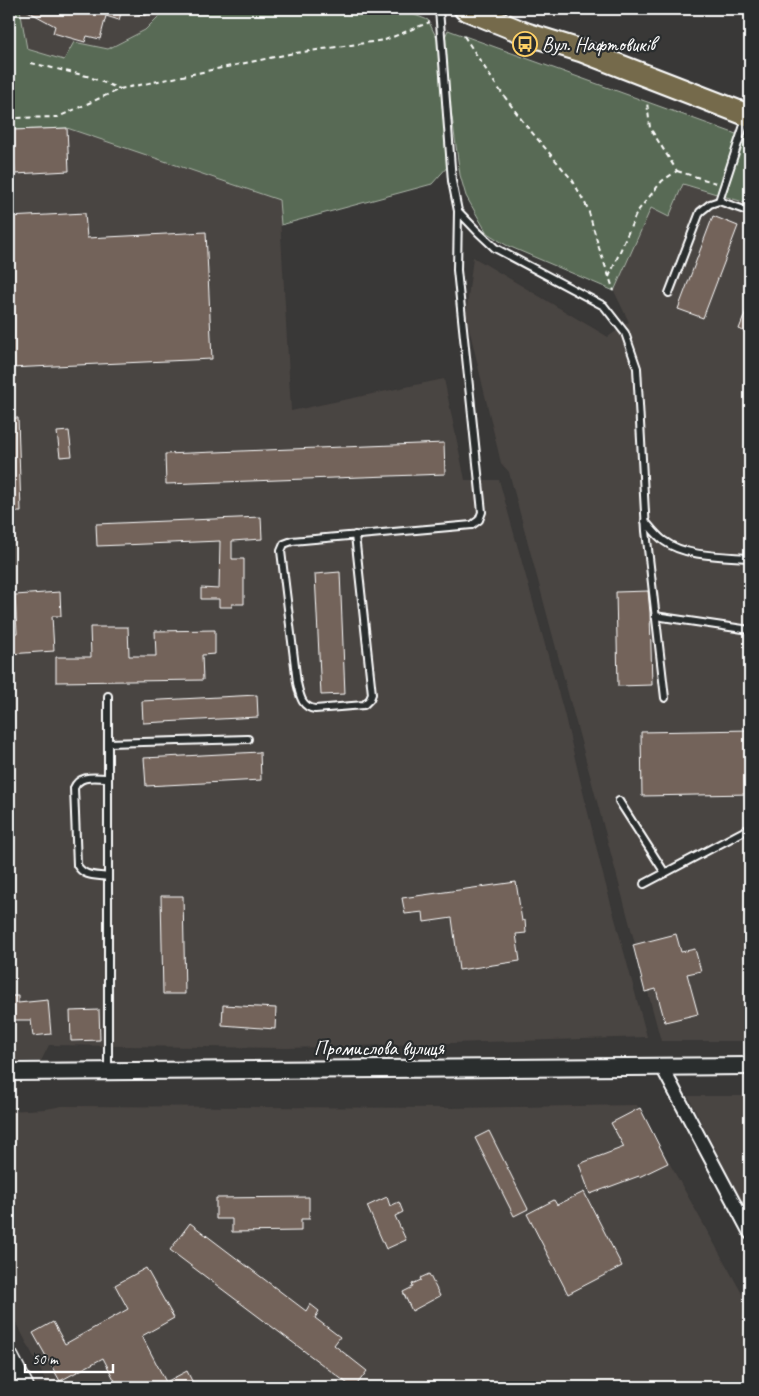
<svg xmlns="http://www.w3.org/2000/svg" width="759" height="1396" font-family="Caveat,sans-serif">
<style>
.built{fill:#4a4542}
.green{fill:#596b54;stroke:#acb5aa}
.building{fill:#73635a;stroke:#fff}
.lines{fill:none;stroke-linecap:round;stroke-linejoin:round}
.service-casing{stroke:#fff;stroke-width:10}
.minor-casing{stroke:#fff;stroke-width:16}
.tertiary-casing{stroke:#fff;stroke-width:20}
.secondary-casing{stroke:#fff;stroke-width:22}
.primary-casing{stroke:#fff;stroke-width:25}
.path{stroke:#fff;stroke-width:2;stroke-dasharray:5 4;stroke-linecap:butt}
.service{stroke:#2a2d2e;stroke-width:6}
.minor{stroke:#2a2d2e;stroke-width:12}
.tertiary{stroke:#2a2d2e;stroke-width:16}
.secondary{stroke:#2a2d2e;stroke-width:19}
.primary{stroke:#746b4b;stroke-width:21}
.labels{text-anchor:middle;stroke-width:4.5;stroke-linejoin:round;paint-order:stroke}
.poi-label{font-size:20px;fill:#fff;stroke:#2a2d2e;text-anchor:start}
.street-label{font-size:20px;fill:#fff;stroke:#2a2d2e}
</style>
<rect width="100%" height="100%" fill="#393837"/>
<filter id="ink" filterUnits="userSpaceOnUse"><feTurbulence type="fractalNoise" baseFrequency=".02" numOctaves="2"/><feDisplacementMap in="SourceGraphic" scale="10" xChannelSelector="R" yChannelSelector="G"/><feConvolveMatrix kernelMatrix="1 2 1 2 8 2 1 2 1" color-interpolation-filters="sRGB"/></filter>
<g filter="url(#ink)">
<g class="built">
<polygon points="20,9 166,9 145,30 107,49 74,42 64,60 27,49"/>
<polygon points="67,128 279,200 291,411 444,379 465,480 499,480 564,713 602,871 647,1037 287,1048 49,1045 41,1061 9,1061 9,152 13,152 13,130"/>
<polygon points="683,184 750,204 750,1041 661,1041 509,472 501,463 466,315 473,257 608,337 629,322 614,291 651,208 669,216"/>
<polygon points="688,1096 750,1096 750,1218"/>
<polygon points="637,1105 750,1308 750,1387 49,1387 9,1308 9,1111 46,1109 62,1106 450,1108"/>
</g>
<g class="green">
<polygon points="9,9 20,9 27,49 64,60 74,42 108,49 145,30 166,9 399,9 428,20 440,45 449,165 432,184 281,225 279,200 67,128 13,130 14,152 9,152"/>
<polygon points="448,30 750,139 750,204 683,184 669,217 651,208 614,291 506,245 487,233 466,196 460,175 442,44"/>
</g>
<g class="building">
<polygon points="24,9 117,9 122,10 119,20 106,16 100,39 87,36 85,42 53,33 55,26"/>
<polygon points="67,128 69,171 15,174 13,130"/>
<polygon points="85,213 87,238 206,232 212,359 9,368 9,217"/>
<polygon points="713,216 738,226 703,318 678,309"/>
<polygon points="750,301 750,334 739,329"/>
<polygon points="9,418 18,418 21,512 9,512"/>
<polygon points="69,431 72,456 60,457 57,432"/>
<polygon points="444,443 445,474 166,484 165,454"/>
<polygon points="261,517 262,539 232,541 232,559 244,559 244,604 232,604 232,607 219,607 219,599 201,599 201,588 219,589 220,541 97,546 96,524"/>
<polygon points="340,572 345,694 321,695 315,574"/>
<polygon points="648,591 650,613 652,685 618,686 616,592"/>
<polygon points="60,592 61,616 52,616 54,651 9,654 9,634 17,633 15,595"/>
<polygon points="90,627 128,627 129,656 156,656 155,631 215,630 215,654 202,655 203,680 56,682 56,657 91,657"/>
<polygon points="257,695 258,717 143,723 142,701"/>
<polygon points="750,730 750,794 642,796 641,732"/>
<polygon points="260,752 261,780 146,786 144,758"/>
<polygon points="516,882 522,921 525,920 526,933 516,934 520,961 459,970 452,918 424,922 423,912 405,914 402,898"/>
<polygon points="161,896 183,896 185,994 163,994"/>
<polygon points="676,934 681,952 695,949 701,971 687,974 698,1014 665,1022 656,989 645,992 633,945"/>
<polygon points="9,996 18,996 18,1003 48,1000 51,1034 33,1036 31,1020 9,1020"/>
<polygon points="223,1005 276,1008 275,1029 222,1025"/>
<polygon points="99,1010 100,1040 71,1041 70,1011"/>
<polygon points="640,1108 668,1163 639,1177 639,1176 590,1194 579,1164 624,1147 611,1123"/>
<polygon points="489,1131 528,1209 514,1216 475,1138"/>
<polygon points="584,1192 622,1266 568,1294 527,1214 554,1200 557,1205"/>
<polygon points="309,1197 309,1219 301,1219 301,1231 232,1232 232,1219 216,1219 216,1198"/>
<polygon points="387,1197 390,1206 399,1202 403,1212 395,1216 406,1240 386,1249 367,1206"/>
<polygon points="190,1223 306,1311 310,1304 319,1311 315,1318 340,1337 334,1345 367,1371 355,1387 352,1387 170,1250"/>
<polygon points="146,1268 174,1318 142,1336 166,1382 187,1371 195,1387 118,1387 103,1358 60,1381 33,1333 53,1322 65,1344 128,1309 115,1285"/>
<polygon points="429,1274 440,1296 412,1311 403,1292 413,1287 412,1284 421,1280 420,1278"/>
</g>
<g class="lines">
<defs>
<g id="service">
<polyline points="138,9 145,11 147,9"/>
<polyline points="439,9 452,181 458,211 478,232 495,248 604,306 625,333 637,368 646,531 665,698"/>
<polyline points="719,201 746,119"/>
<polyline points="669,293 700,212 710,204 719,201 750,212"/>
<path d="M 645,521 C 651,528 657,536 664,541 C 685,557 724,556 750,558"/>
<path d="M 355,535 L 372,694 L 370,699 L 364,705 L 315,709 C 301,707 300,695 297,683 L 281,551 L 284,544 L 292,541 L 472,525 L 479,520 L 482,512 L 457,270 L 458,211"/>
<polyline points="655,616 750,630"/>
<polyline points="108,743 248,739"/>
<polyline points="619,801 665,873"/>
<path d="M 108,877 C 95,875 84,877 77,865 L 74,788 C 80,774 95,778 108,778"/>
<polyline points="644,884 750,828"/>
<polyline points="108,1070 108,696"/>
</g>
<polyline id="minor" points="662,1067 750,1233"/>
<polyline id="tertiary" points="9,1072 750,1066"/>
<polyline id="secondary" points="9,1358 24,1387"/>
<polyline id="primary" points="465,9 527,34 582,51 750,116"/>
</defs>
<use href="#service" class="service-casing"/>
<use href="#minor" class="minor-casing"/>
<use href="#tertiary" class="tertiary-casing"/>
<use href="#secondary" class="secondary-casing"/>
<use href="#primary" class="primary-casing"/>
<g class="path">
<polyline points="464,36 496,85 524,123 573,181 588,209 599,248 614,291"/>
<polyline points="31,63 87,76 120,89"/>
<polyline points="9,116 13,118 58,117 120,89 289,54 385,40 430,22"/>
<polyline points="677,171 716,183"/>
<polyline points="609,277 637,212 662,181 677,171 650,128 647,102"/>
</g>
<use href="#service" class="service"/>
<use href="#minor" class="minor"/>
<use href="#tertiary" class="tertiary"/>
<use href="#secondary" class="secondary"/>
<use href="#primary" class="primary"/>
</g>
</g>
<defs>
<symbol id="bus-ring" viewBox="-11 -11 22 22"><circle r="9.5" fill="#2a2d2e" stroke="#ffd166" stroke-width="1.5"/><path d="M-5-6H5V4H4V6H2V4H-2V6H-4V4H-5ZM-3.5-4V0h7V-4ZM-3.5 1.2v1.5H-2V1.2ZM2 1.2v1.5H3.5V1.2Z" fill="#ffd166"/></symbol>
</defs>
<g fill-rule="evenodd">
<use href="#bus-ring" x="511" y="30" width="28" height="28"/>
</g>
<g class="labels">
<g class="poi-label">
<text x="542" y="51">Вул. Нафтовиків</text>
</g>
<g class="street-label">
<text x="379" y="1055">Промислова вулиця</text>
</g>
</g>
<rect width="759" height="1396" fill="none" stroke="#2a2d2e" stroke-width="30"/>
<rect x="15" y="15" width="729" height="1366" fill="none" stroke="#fff" stroke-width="2" filter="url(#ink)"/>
<path d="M25 1364v8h88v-8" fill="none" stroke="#ffffff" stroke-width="2.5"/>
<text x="32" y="1364" font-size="15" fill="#ffffff" stroke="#2a2d2e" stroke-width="4" paint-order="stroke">50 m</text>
</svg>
